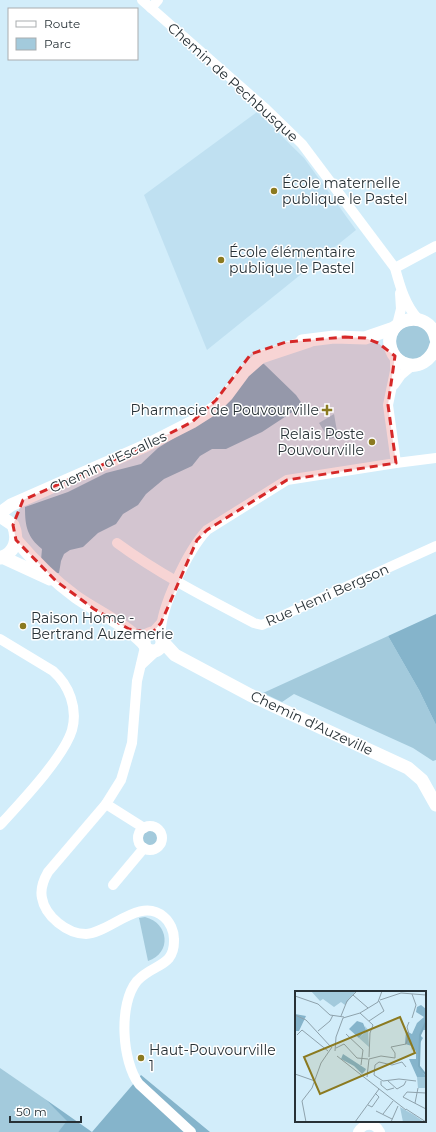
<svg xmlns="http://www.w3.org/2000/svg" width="436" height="1132" font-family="Montserrat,sans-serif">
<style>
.built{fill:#bfe0f1}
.green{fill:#a3cadc}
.forest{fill:#85b4cb}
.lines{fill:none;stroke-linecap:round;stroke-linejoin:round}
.minor{stroke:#fff;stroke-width:10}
.tertiary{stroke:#fff;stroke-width:13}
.marked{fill:#d62828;fill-opacity:0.2;stroke:#d62828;stroke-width:3;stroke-dasharray:8 5;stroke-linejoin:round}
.poi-dot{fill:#8b7a20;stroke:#fff;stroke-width:1.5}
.labels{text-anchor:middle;stroke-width:3;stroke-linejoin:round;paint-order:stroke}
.street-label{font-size:14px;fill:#273136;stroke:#fff}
.poi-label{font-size:14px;fill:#273136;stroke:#fff;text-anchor:start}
.inset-river{fill:none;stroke:#7baac0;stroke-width:2}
.inset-road{fill:none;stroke:#8ea2ac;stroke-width:1}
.view{fill:#8b7a20;fill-opacity:0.15;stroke:#8b7a20;stroke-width:2}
.inset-edge{fill:none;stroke:#273136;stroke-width:2}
</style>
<rect width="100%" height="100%" fill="#d2edfa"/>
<polygon class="built" points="257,112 304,158 356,230 207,350 144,195"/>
<g class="green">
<circle cx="413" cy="342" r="17"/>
<polygon points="334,414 338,437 329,439 319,423"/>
<polygon points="388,636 419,690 436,725 436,760 433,761 413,748 294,694 282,702 263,693"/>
<circle cx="150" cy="838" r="8"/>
<path d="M 145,917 C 169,923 172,953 148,961 L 139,918 Z"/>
<polygon points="0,1068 45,1099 68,1121 58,1132 0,1132"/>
</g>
<g class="forest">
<path d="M 258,362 L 264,364 L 296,395 L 303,405 L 262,432 L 226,449 L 212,449 L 200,456 L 192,466 L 164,479 L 146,494 L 138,505 L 123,514 L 116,524 L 98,533 L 83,547 L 70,550 L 64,554 L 61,561 L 59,573 L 53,573 L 41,560 L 42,549 C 27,537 25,526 25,507 L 68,492 L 106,473 L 141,464 L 158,448 L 182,433 Z"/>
<polygon points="436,614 436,725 419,690 388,636"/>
<polygon points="141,1075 210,1132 58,1132 67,1121 45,1099 92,1132"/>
</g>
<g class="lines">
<g class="minor">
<path d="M 142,0 L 266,109 L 302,144 L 395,268 C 400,286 405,305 418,319"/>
<polyline points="151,8 158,0"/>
<polyline points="395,268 436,246"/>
<polyline points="397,325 401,309 400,293"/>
<polyline points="394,385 401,375 413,365"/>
<polyline points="396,463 436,458"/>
<path d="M 117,543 C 159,574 208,599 254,623 L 262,625 L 436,546"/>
<polyline points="152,633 161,623"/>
<path d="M 161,637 C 158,611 189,549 207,530 L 287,480 L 396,463 L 388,405 L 395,371 L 395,356"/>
<path d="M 0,639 L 53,671 C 69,685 78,708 72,730 C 64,757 20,803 0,825"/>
<path d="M 145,647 L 137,681 L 132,743 L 121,780 L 106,804 L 48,872 C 44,879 40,889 42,898 C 45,916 67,934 86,934 C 110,933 140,896 164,917 C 170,922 174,931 174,939 C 175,968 153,963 137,981 C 118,1004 122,1062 139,1084 L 191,1132"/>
<polyline points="141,665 155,652"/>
<polyline points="106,804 144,828"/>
<circle cx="150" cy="838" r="12"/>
<polyline points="113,885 144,848"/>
<path d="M 358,1132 C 363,1123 375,1122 380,1132"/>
</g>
<g class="tertiary">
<path d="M 436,339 C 430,306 381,318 391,349 C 393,355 397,360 403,363 C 418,370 432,360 436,345"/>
<polyline points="302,341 334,337 365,338 394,328"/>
<polyline points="0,513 11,505 145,446 192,422 214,408 227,395 244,372 261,357 309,341"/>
<path d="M 0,516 L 13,525 C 19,539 15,553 0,558"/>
<path d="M 16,540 C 34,561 54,581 76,597 C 99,613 125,624 144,644"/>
<polyline points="2,557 50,579"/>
<circle cx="153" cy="642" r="9"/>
<polyline points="163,642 175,655 250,695 408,768 422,780 436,805"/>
</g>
</g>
<path class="marked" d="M 345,337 L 365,338 L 378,343 L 395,356 L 388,405 L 396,463 L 287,480 L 207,530 L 197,540 L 161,623 L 152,633 L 129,629 L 94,609 L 56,581 L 16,540 L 13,525 L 23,500 L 145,446 L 192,422 L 216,400 L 251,354 L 286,342 Z"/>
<g class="poi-dot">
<circle cx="274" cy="191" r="4"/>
<circle cx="221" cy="260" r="4"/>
<path d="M325 404h4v4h4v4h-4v4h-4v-4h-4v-4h4z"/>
<circle cx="372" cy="442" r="4"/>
<circle cx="23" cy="626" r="4"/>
<circle cx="141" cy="1058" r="4"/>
</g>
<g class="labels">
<g class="street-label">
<text transform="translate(233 82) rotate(42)" y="5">Chemin de Pechbusque</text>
<text transform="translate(108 462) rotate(-25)" y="5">Chemin d'Escalles</text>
<text transform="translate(327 595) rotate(-24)" y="5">Rue Henri Bergson</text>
<text transform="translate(312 723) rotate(25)" y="5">Chemin d'Auzeville</text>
</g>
<g class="poi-label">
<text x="282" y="188">École maternelle<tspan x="282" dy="16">publique le Pastel</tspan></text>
<text x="229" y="257">École élémentaire<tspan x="229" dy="16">publique le Pastel</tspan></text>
<text x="319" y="415" text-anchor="end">Pharmacie de Pouvourville</text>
<text x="364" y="439" text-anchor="end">Relais Poste<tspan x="364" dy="16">Pouvourville</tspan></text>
<text x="31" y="623">Raison Home -<tspan x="31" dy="16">Bertrand Auzemerie</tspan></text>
<text x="149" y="1055">Haut-Pouvourville<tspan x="149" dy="16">1</tspan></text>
</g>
</g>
<g transform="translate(295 991)">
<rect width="131" height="131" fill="#d2edfa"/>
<path d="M 16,0 L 61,0 L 50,14 L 46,11 L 39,16 L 28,8 L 25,10 ZM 70,35 L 73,39 L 74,56 L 64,47 L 71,40 ZM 122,86 L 131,86 L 131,97 L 123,97 ZM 105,116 L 119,124 L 129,131 L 108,131 Z" fill="#a3cadc"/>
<path d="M 126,14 L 131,18 L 131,39 L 128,39 L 125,44 L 128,47 L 125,52 L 124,75 L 131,86 L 122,86 L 114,68 L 121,68 L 121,60 L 117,57 L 116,60 L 117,55 L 110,53 L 111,40 L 117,43 L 122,32 L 129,26 L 121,21 L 122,16 ZM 0,23 L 11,25 L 4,40 L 0,40 ZM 62,30 L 68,32 L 71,39 L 64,47 L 54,38 ZM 48,63 L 71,78 L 70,80 L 67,83 L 59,75 L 46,68 Z" fill="#85b4cb"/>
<path class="inset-river" d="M 131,31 L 125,44 L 124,75 L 131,84"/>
<path class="inset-road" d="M 58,4 L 73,17M 0,5 L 23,13 L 35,24 L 49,26M 85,9 L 106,2 L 131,4M 65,22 L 78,34 L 75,42 L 74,66M 0,24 L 11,29 L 36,56M 46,25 L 52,10 L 62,0M 48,27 L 65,22 L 83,11 L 87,0M 117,27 L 121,14 L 117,3M 74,30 L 89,20 L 84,10M 23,40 L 35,30 L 38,24M 51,43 L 68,59 L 66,74M 2,44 L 7,39 L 33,60M 41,57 L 49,53 L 62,67 L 73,68M 40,60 L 41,46 L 48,27M 42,65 L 111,119M 74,68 L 86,65 L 100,67 L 100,62 L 96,56 L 111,53 L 114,43 L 112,36 L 114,31M 0,83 L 20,90M 79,84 L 80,74 L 84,71 L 97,74 L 107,71 L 111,76M 79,84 L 88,90 L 104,88 L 121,90M 72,86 L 74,68M 86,90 L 86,94 L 92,99 L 99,97M 93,90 L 102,98 L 109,94 L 111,90M 131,102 L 112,101 L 108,106 L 131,118M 120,112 L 123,97M 73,114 L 77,116 L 84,106 L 80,102M 111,118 L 131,131M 81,120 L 97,128M 88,123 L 98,110M 11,131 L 7,110 L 17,97 L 26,72 L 37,56M 60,131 L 84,98M 96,131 L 103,115"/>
<path class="view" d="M 105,26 L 120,62 L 25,103 L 9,66 Z"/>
<rect width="131" height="131" class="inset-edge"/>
</g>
<rect x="8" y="8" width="130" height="52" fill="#ffffff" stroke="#a9adaf"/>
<rect x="16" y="21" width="20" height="6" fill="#ffffff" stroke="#a9adaf"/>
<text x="44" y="28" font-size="12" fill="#273136">Route</text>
<rect x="16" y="38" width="20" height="12" fill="#a3cadc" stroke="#a9adaf"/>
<text x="44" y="48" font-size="12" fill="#273136">Parc</text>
<path d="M10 1116v6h71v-6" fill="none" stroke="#273136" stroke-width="2"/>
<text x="16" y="1116" font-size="12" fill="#273136" stroke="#ffffff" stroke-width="3" paint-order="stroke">50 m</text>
</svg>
